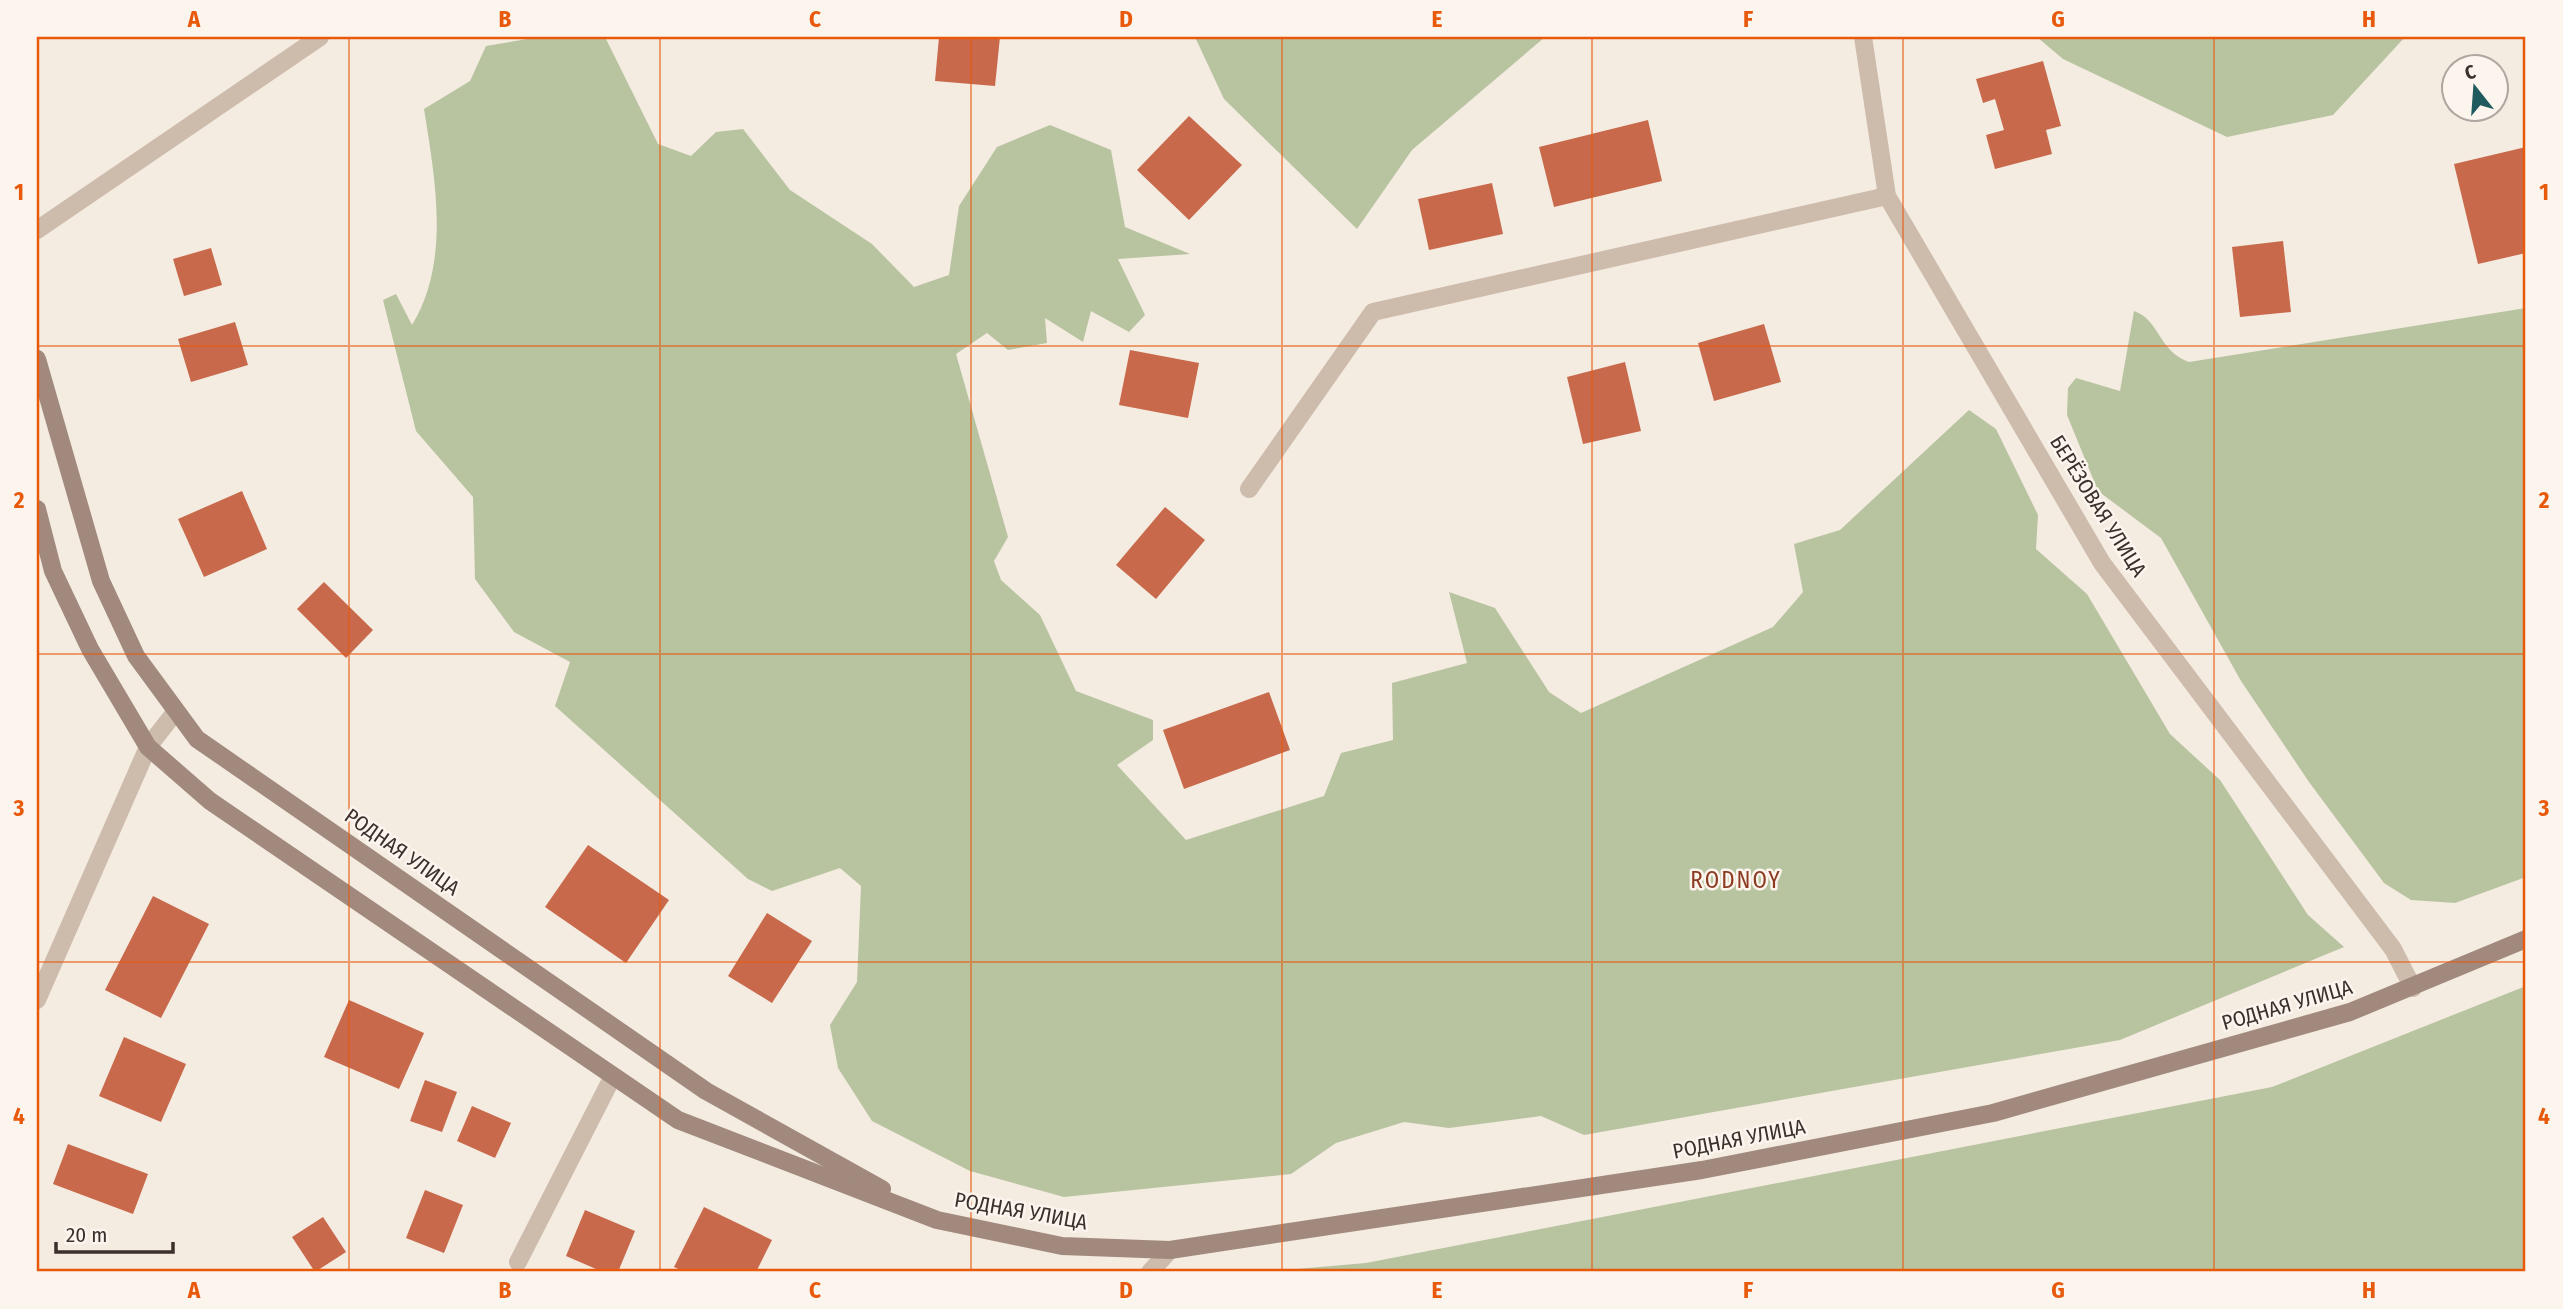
<svg xmlns="http://www.w3.org/2000/svg" width="2563" height="1309" font-family="'Fira Sans Condensed',sans-serif">
<style>
.green{fill:#b8c4a0}
.building{fill:#c8694b}
.lines{fill:none;stroke-linecap:round;stroke-linejoin:round}
.lane{stroke:#cdbbac;stroke-width:18}
.street{stroke:#cdbbac;stroke-width:18}
.secondary{stroke:#a18a7d;stroke-width:18}
.grid{fill:none;stroke:#e8590c;stroke-width:2;stroke-opacity:0.55}
.labels{text-anchor:middle;stroke-width:5;stroke-linejoin:round;paint-order:stroke}
.street-label{font-size:21px;fill:#3b302b;stroke:#fbf5ee}
.neighbourhood-label{font-size:23px;letter-spacing:2px;fill:#8c3b22;stroke:#fbf5ee}
.neatline{fill:none;stroke:#e8590c;stroke-width:2.5}
.grid-label{font-size:23px;text-anchor:middle;font-weight:bold;fill:#e8590c}
</style>
<rect width="100%" height="100%" fill="#f4ebe1"/>
<g class="green">
<path d="M 539,37 L 605,37 L 658,144 L 691,156 L 716,132 L 743,129 L 790,190 L 872,244 L 914,287 L 949,275 L 959,206 L 997,147 L 1050,125 L 1111,150 L 1125,227 L 1190,254 L 1118,259 L 1145,315 L 1129,332 L 1091,311 L 1083,342 L 1045,318 L 1047,343 L 1008,350 L 987,333 L 956,354 L 1008,537 L 994,561 L 1001,580 L 1040,615 L 1076,691 L 1153,720 L 1153,740 L 1117,765 L 1186,840 L 1324,796 L 1341,753 L 1393,740 L 1392,683 L 1467,663 L 1449,592 L 1495,608 L 1549,692 L 1581,713 L 1773,627 L 1803,592 L 1794,544 L 1840,530 L 1969,410 L 1996,429 L 2038,515 L 2036,549 L 2087,594 L 2170,734 L 2220,780 L 2308,915 L 2344,947 L 2120,1040 L 1584,1135 L 1541,1116 L 1449,1128 L 1404,1122 L 1336,1143 L 1291,1174 L 1064,1197 L 970,1171 L 872,1121 L 838,1068 L 830,1025 L 857,982 L 861,886 L 840,868 L 772,891 L 748,879 L 555,706 L 570,662 L 514,632 L 475,579 L 473,497 L 416,431 L 383,300 L 396,294 L 412,325 C 451,261 435,179 424,109 L 470,81 L 486,46 Z"/>
<polygon points="1195,37 1545,37 1412,150 1357,229 1224,99"/>
<polygon points="2037,37 2405,37 2333,115 2227,137 2063,59"/>
<path d="M 2526,308 L 2526,877 L 2455,903 L 2411,900 L 2384,883 L 2309,782 L 2241,681 L 2161,538 L 2098,491 L 2067,415 L 2068,388 L 2076,378 L 2120,391 L 2134,311 C 2160,320 2158,351 2189,362 Z"/>
<polygon points="2526,986 2526,1272 1261,1272 1366,1263 2272,1087"/>
</g>
<g class="building">
<polygon points="939,37 1000,37 995,86 935,81"/>
<polygon points="2043,61 2061,126 2046,130 2052,154 1995,169 1986,135 2004,130 1995,99 1983,103 1976,79"/>
<polygon points="1189,116 1242,165 1189,220 1137,170"/>
<polygon points="1648,120 1662,181 1554,207 1539,147"/>
<polygon points="2526,147 2526,253 2478,264 2454,164"/>
<polygon points="1492,183 1503,234 1429,250 1418,199"/>
<polygon points="2283,241 2291,312 2240,317 2232,247"/>
<polygon points="211,248 222,285 184,296 173,259"/>
<polygon points="235,322 248,365 191,382 178,339"/>
<polygon points="1764,324 1781,382 1714,401 1698,343"/>
<polygon points="1130,350 1199,363 1188,418 1119,405"/>
<polygon points="1625,362 1641,431 1583,444 1567,377"/>
<polygon points="242,491 267,549 204,577 178,519"/>
<polygon points="1165,507 1205,540 1156,599 1116,565"/>
<polygon points="324,582 373,630 346,658 297,609"/>
<polygon points="1269,692 1290,750 1184,789 1163,730"/>
<polygon points="588,845 669,900 626,963 545,907"/>
<polygon points="153,896 209,924 161,1018 105,990"/>
<polygon points="767,913 812,941 772,1003 728,976"/>
<polygon points="349,1000 424,1033 399,1089 324,1057"/>
<polygon points="124,1037 186,1064 161,1122 99,1096"/>
<polygon points="425,1080 457,1092 442,1132 410,1121"/>
<polygon points="472,1106 511,1123 495,1158 457,1141"/>
<polygon points="68,1144 148,1174 133,1214 53,1184"/>
<polygon points="425,1190 463,1205 444,1253 406,1238"/>
<polygon points="704,1207 772,1240 756,1272 685,1272 674,1267"/>
<polygon points="585,1210 635,1231 618,1272 603,1272 566,1256"/>
<polygon points="323,1217 346,1252 315,1272 292,1237"/>
</g>
<g class="lines">
<g class="lane">
<polyline points="37,230 320,37"/>
<polyline points="1249,489 1373,312 1887,196"/>
<polyline points="518,1262 613,1076"/>
<polyline points="1150,1272 1170,1250"/>
</g>
<g class="street">
<polyline points="1863,37 1887,196 2102,563 2393,949 2413,988"/>
<polyline points="37,1000 148,747 176,711"/>
</g>
<g class="secondary">
<polyline points="37,359 101,581 136,656 197,739 706,1091 882,1189"/>
<polyline points="37,509 53,571 90,649 148,747 210,801 678,1120 937,1220 1062,1246 1170,1250 1702,1170 1993,1113 2350,1012 2526,939"/>
</g>
</g>
<path class="grid" d="M 349,37 L 349,1272M 660,37 L 660,1272M 971,37 L 971,1272M 1282,37 L 1282,1272M 1592,37 L 1592,1272M 1903,37 L 1903,1272M 2214,37 L 2214,1272M 37,346 L 2526,346M 37,654 L 2526,654M 37,962 L 2526,962"/>
<g class="labels">
<g class="street-label">
<text transform="translate(2098 506) rotate(58)" y="7">БЕРЁЗОВАЯ УЛИЦА</text>
<text transform="translate(402 852) rotate(35)" y="7">РОДНАЯ УЛИЦА</text>
<text transform="translate(2287 1005) rotate(-16)" y="7">РОДНАЯ УЛИЦА</text>
<text transform="translate(1739 1139) rotate(-11)" y="7">РОДНАЯ УЛИЦА</text>
<text transform="translate(1021 1211) rotate(10)" y="7">РОДНАЯ УЛИЦА</text>
</g>
<g class="neighbourhood-label">
<text x="1736" y="888">RODNOY</text>
</g>
</g>
<rect width="2563" height="1309" fill="none" stroke="#fbf5ee" stroke-width="77"/>
<g transform="translate(2475 88) rotate(343)"><circle r="33" fill="#fbf5ee" stroke="#aea6a0" stroke-width="2"/>
<path d="M0-5L12 26L0 18L-12 26Z" fill="#1f5a5e"/>
<text y="-10" font-size="19" font-weight="bold" text-anchor="middle" fill="#3b302b">С</text>
</g>
<path d="M56 1242v10h117v-10" fill="none" stroke="#3b302b" stroke-width="3.5"/>
<text x="66" y="1242" font-size="21" fill="#3b302b" stroke="#fbf5ee" stroke-width="5" paint-order="stroke">20 m</text>
<rect x="38" y="38" width="2486" height="1232" class="neatline"/>
<g class="grid-label">
<text x="194" y="27">A</text>
<text x="505" y="27">B</text>
<text x="815" y="27">C</text>
<text x="1126" y="27">D</text>
<text x="1437" y="27">E</text>
<text x="1748" y="27">F</text>
<text x="2058" y="27">G</text>
<text x="2369" y="27">H</text>
<text x="19" y="200">1</text>
<text x="2544" y="200">1</text>
<text x="19" y="508">2</text>
<text x="2544" y="508">2</text>
<text x="19" y="816">3</text>
<text x="2544" y="816">3</text>
<text x="19" y="1124">4</text>
<text x="2544" y="1124">4</text>
<text x="194" y="1298">A</text>
<text x="505" y="1298">B</text>
<text x="815" y="1298">C</text>
<text x="1126" y="1298">D</text>
<text x="1437" y="1298">E</text>
<text x="1748" y="1298">F</text>
<text x="2058" y="1298">G</text>
<text x="2369" y="1298">H</text>
</g>
</svg>
